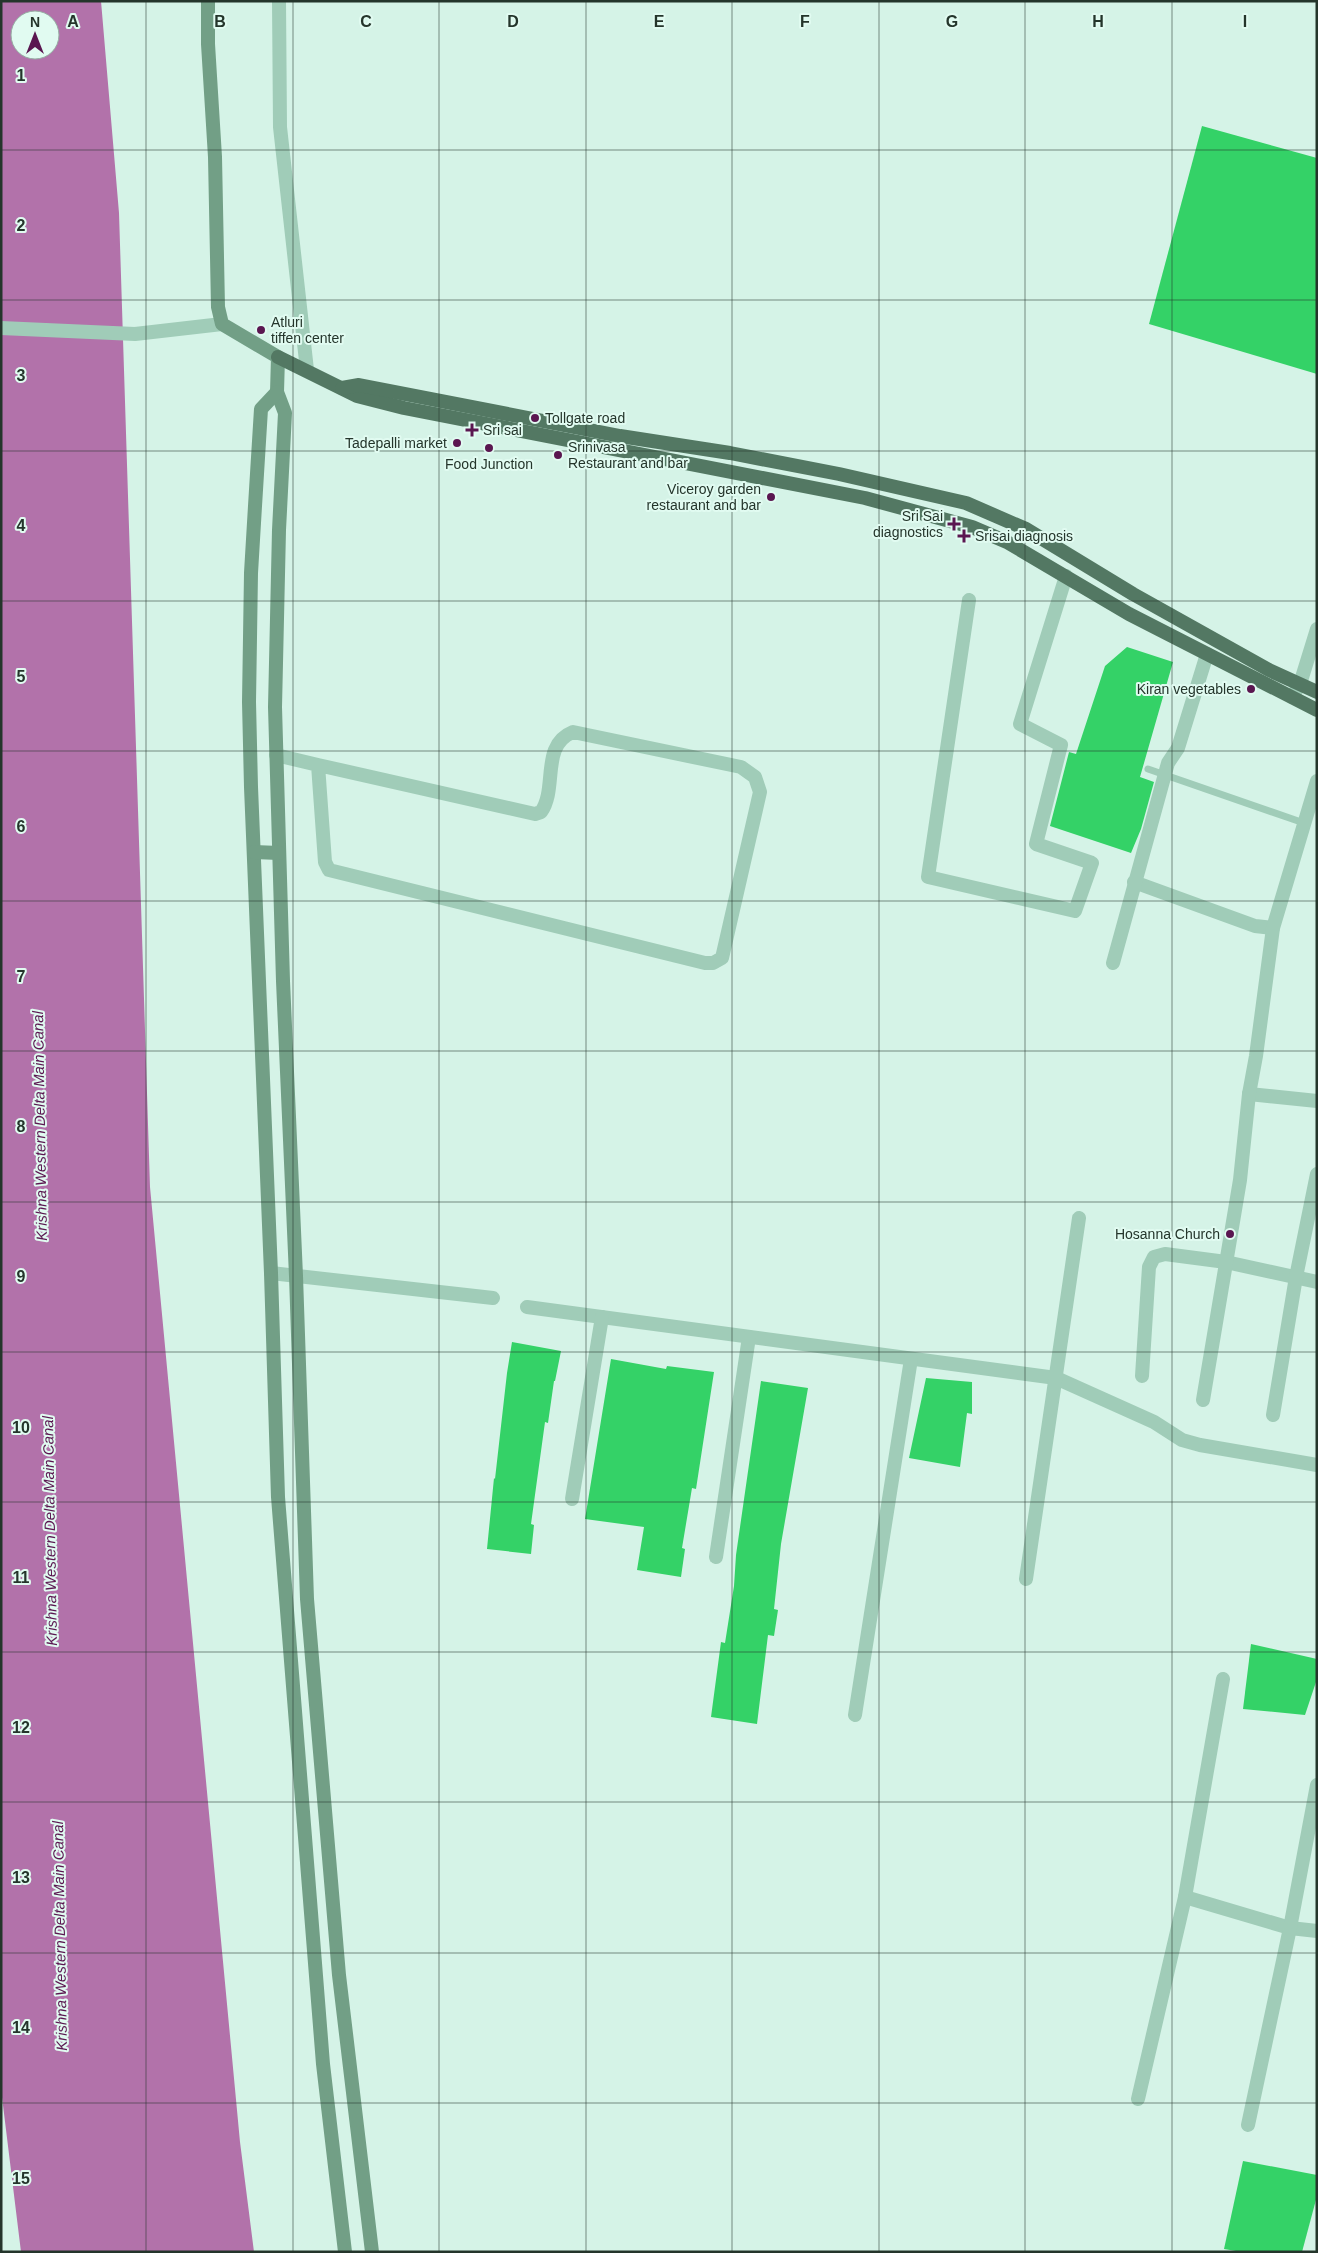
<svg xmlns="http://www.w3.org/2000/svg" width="1318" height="2253" font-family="Helvetica,sans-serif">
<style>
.water{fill:#b272aa;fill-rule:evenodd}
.building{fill:#34d267}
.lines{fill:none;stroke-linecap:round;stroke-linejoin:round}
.service{stroke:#a0ccb8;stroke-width:7}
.minor{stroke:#a0ccb8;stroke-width:14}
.tertiary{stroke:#a0ccb8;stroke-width:14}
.secondary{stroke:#729f86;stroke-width:14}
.primary{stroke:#537863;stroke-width:14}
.grid{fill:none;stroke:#24352b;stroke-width:1;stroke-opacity:0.55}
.poi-dot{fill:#5a1650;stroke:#e1fbf1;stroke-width:2}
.labels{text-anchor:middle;stroke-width:4;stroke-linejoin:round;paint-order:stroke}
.poi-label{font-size:14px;fill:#24352b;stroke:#e1fbf1;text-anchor:start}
.water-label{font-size:15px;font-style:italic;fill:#5a1650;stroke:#e1fbf1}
.grid-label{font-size:16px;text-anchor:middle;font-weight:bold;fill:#24352b;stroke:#e1fbf1;stroke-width:4;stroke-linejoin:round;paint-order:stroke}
</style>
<rect width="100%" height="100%" fill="#d5f3e7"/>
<path class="water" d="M 1,1 L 101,1 L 119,213 L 150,1187 L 240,2142 L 254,2252 L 21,2252 L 1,2089 ZM 20,20 L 50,20 L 50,50 L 20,50 Z"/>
<g class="building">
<polygon points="1202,126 1317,158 1317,374 1149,324"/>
<polygon points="1127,647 1173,662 1140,777 1154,782 1141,829 1131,853 1050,826 1069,752 1076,754 1105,666"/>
<polygon points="512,1342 561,1351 555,1381 554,1381 548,1423 545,1422 531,1524 534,1525 531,1554 487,1549 494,1478 495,1479 507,1373"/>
<polygon points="611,1359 666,1369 667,1366 714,1372 696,1489 692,1488 682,1548 685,1549 681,1577 637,1570 644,1527 585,1519"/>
<polygon points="926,1378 972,1382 972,1414 967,1413 960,1467 909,1458"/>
<polygon points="761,1381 808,1388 781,1544 774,1609 778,1610 774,1636 768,1635 757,1724 711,1717 721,1642 725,1643 734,1586 736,1555"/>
<polygon points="1251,1644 1317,1659 1317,1679 1305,1715 1243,1709"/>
<polygon points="1243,2161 1317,2175 1317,2196 1302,2252 1242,2252 1224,2249"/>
</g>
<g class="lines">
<polyline class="service" points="1148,769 1304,823"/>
<g class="minor">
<polyline points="279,1 280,127 307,370"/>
<polyline points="969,600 928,877 1075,911 1092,863 1036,844 1061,745 1020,724 1066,576"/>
<polyline points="1292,697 1300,684 1317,629"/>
<path d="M 276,755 L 318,765 L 325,862 L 329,870 L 705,963 L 713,963 L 722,958 L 760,792 L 755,777 L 741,767 L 573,732 C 540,745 558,788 541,812 L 535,814 L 318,765"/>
<polyline points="1134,882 1255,926 1273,928"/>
<polyline points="1113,963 1168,763 1178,748 1207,654"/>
<polyline points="1249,1094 1317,1101"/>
<polyline points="271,1273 493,1298"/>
<polyline points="527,1307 1056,1378 1154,1422 1182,1440 1200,1445 1317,1465"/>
<polyline points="1142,1376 1149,1267 1154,1257 1165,1254 1226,1262 1317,1282"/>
<polyline points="1203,1400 1240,1180 1249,1094 1256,1056 1273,928 1317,781"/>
<polyline points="1273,1415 1296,1277 1317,1174"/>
<polyline points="572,1499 602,1317"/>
<polyline points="716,1557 749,1337"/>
<polyline points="1026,1579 1079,1218"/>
<polyline points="855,1715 911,1359"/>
<polyline points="1185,1897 1290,1928 1317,1931"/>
<polyline points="1138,2099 1185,1897 1223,1679"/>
<polyline points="1248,2125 1290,1928 1317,1785"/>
</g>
<polyline class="tertiary" points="1,328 135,334 222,324"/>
<g class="secondary">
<polyline points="208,1 208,44 215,157 218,307 222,324 278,357 277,392 285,413 279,530 275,707 283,981 296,1276 307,1599 339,1975 372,2252"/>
<polyline points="277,392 261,409 255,506 251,573 249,702 251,787 271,1273 278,1497 323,2064 345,2252"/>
<polyline points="254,852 279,853"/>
</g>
<g class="primary">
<polyline points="278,357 357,396 404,408 865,498 972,527 1007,542 1129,614 1317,710"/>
<polyline points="342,388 359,385 620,436 730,453 839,474 966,503 1026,529 1133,594 1269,670 1317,692"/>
</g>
</g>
<path class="grid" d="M 146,1 L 146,2252M 293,1 L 293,2252M 439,1 L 439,2252M 586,1 L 586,2252M 732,1 L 732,2252M 879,1 L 879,2252M 1025,1 L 1025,2252M 1172,1 L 1172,2252M 1,150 L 1317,150M 1,300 L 1317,300M 1,451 L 1317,451M 1,601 L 1317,601M 1,751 L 1317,751M 1,901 L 1317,901M 1,1051 L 1317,1051M 1,1202 L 1317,1202M 1,1352 L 1317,1352M 1,1502 L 1317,1502M 1,1652 L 1317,1652M 1,1802 L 1317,1802M 1,1953 L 1317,1953M 1,2103 L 1317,2103"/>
<g class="poi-dot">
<circle cx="261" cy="330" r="5"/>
<circle cx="535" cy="418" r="5"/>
<path d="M469.5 422.5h5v5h5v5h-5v5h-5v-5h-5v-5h5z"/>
<circle cx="457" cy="443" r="5"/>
<circle cx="489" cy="448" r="5"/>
<circle cx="558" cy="455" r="5"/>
<circle cx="771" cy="497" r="5"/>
<path d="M951.5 516.5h5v5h5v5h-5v5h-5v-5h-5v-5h5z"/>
<path d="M961.5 528.5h5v5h5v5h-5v5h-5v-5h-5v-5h5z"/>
<circle cx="1251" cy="689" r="5"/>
<circle cx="1230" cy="1234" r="5"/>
</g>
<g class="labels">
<g class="poi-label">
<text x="271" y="327">Atluri<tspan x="271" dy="16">tiffen center</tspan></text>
<text x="545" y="423">Tollgate road</text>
<text x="483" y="435">Sri sai</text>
<text x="447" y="448" text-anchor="end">Tadepalli market</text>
<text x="568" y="452">Srinivasa<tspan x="568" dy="16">Restaurant and bar</tspan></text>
<text x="489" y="469" text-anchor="middle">Food Junction</text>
<text x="761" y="494" text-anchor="end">Viceroy garden<tspan x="761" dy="16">restaurant and bar</tspan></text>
<text x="943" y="521" text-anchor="end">Sri Sai<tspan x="943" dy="16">diagnostics</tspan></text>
<text x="975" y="541">Srisai diagnosis</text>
<text x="1241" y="694" text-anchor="end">Kiran vegetables</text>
<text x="1220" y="1239" text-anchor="end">Hosanna Church</text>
</g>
<g class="water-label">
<text transform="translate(40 1126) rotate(-91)" y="5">Krishna Western Delta Main Canal</text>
<text transform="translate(50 1531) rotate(-91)" y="5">Krishna Western Delta Main Canal</text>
<text transform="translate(60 1936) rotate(-91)" y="5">Krishna Western Delta Main Canal</text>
</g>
</g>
<g class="grid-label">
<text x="73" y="27">A</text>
<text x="220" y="27">B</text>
<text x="366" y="27">C</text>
<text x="513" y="27">D</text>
<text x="659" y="27">E</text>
<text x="805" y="27">F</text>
<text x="952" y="27">G</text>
<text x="1098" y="27">H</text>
<text x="1245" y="27">I</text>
<text x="21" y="81">1</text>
<text x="21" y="231">2</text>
<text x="21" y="381">3</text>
<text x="21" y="531">4</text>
<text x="21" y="682">5</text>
<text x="21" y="832">6</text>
<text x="21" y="982">7</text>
<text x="21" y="1132">8</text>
<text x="21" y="1282">9</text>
<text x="21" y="1433">10</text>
<text x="21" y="1583">11</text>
<text x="21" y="1733">12</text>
<text x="21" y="1883">13</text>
<text x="21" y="2033">14</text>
<text x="21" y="2184">15</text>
</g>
<rect width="1318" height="2253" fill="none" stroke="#24352b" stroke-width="5"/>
<g transform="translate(35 35)"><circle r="24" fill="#e1fbf1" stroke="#95aca2"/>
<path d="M0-4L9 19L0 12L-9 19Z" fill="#5a1650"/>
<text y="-8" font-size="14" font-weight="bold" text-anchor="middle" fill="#24352b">N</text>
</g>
</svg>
